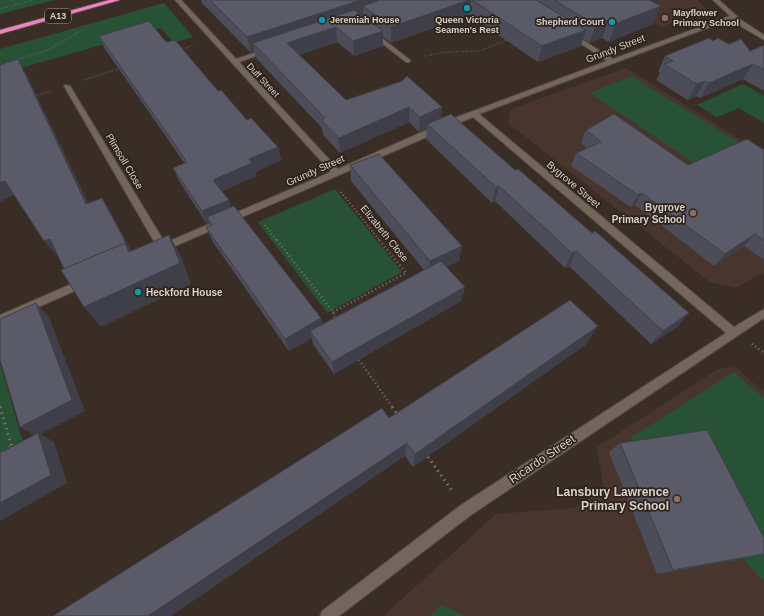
<svg xmlns="http://www.w3.org/2000/svg" width="764" height="616" font-family="Helvetica,sans-serif">
<style>
.education{fill:#48362e}
.green{fill:#275236}
.lines{fill:none;stroke-linecap:round;stroke-linejoin:round}
.street-casing{stroke:#534943;stroke-width:2}
.secondary-casing{stroke:#534943;stroke-width:2}
.highway-casing{stroke:#534943;stroke-width:2}
.path-far3{stroke:#7d736c;stroke-width:1.5;stroke-dasharray:0.5 2;stroke-linecap:butt}
.path-far2{stroke:#7d736c;stroke-width:2;stroke-dasharray:1 2.5;stroke-linecap:butt}
.path-far1{stroke:#7d736c;stroke-width:2.5;stroke-dasharray:1 3;stroke-linecap:butt}
.path{stroke:#7d736c;stroke-width:3;stroke-dasharray:1.5 4;stroke-linecap:butt}
.street{fill:#74665d;fill-rule:evenodd}
.secondary{fill:#74665d;fill-rule:evenodd}
.highway{fill:#ef83bf;fill-rule:evenodd}
.wall{fill:#4d4d59}
.shaded-wall{fill:#3f3f49}
.building{fill:#5a5a68;stroke:#3f3f49}
.culture-dot{fill:#0f9aa8;stroke:#2f241c;stroke-width:1.5}
.education-dot{fill:#8d6e63;stroke:#2f241c;stroke-width:1.5}
.labels{text-anchor:middle;stroke-width:3.5;stroke-linejoin:round;paint-order:stroke}
.far-poi-label{font-size:9px;font-weight:bold;fill:#d7d0cb;stroke:#2f241c;text-anchor:start}
.shield{fill:#2f241c;stroke:#a59c96;stroke-width:1}
.shield-label{font-size:9px;font-weight:bold;fill:#d7d0cb}
.far-street-label{font-size:9px;fill:#d7d0cb;stroke:#2f241c}
.street-label{font-size:10px;fill:#d7d0cb;stroke:#2f241c}
.poi-label{font-size:10px;font-weight:bold;fill:#d7d0cb;stroke:#2f241c;text-anchor:end}
.near-street-label{font-size:12px;fill:#d7d0cb;stroke:#2f241c}
.near-poi-label{font-size:12px;font-weight:bold;fill:#d7d0cb;stroke:#2f241c;text-anchor:end}
</style>
<rect width="100%" height="100%" fill="#392d25"/>
<g class="education">
<polygon points="615,0 698,0 707,10 661,27"/>
<polygon points="626,68 764,154 764,272 735,288 710,282 508,123 511,109"/>
<polygon points="735,367 764,392 764,616 383,616 496,514 574,508 604,490 597,447 718,369"/>
</g>
<g class="green">
<polygon points="0,0 55,0 0,14"/>
<polygon points="164,3 193,37 174,43 161,28 0,74 0,49"/>
<polygon points="631,76 743,145 702,168 590,93"/>
<polygon points="743,84 764,96 764,123 739,108 717,117 697,105"/>
<polygon points="335,189 402,272 327,313 258,222"/>
<polygon points="0,364 24,445 0,458"/>
<polygon points="734,372 764,398 764,582 630,438"/>
<polygon points="442,605 465,616 430,616"/>
</g>
<g class="lines">
<defs>
<g id="street">
<polygon points="175,0 181,0 236,59 266,49 270,49 270,51 239,62 338,169 452,119 607,61 569,36 569,34 573,34 613,59 730,16 734,16 734,18 479,114 734,327 764,309 764,318 471,515 339,616 320,616 322,611 461,505 726,333 473,117 166,250 159,250 64,86 65,85 70,86 165,243 331,172"/>
<polygon points="370,32 374,32 410,60 410,62 406,62 370,34"/>
<polygon points="83,279 86,280 88,283 86,286 0,324 0,315"/>
</g>
<polygon id="secondary" points="713,0 719,0 741,20 764,35 764,40 742,27"/>
<polygon id="highway" points="109,0 120,0 0,34 0,30"/>
</defs>
<use href="#street" class="street-casing"/>
<use href="#secondary" class="secondary-casing"/>
<use href="#highway" class="highway-casing"/>
<g class="path-far3">
<polyline points="11,0 17,5"/>
<polyline points="0,9 33,0"/>
<polyline points="180,50 194,45"/>
<polyline points="424,56 446,52 480,51 508,39"/>
<polyline points="16,60 48,50 84,29"/>
<polyline points="84,80 121,68"/>
<polyline points="35,96 51,91"/>
</g>
<g class="path-far2">
<polyline points="341,192 380,241"/>
<polyline points="265,225 277,241"/>
</g>
<g class="path-far1">
<polyline points="277,240 333,312 335,320"/>
<polyline points="333,312 406,273 379,240"/>
<polyline points="752,344 764,353"/>
<polyline points="359,360 393,408"/>
<polyline points="0,406 1,408"/>
</g>
<g class="path">
<polyline points="0,407 12,447 9,448"/>
<polyline points="392,407 398,415"/>
<polyline points="428,457 453,492"/>
</g>
<use href="#street" class="street"/>
<use href="#secondary" class="secondary"/>
<use href="#highway" class="highway"/>
</g>
<g class="wall">
<polygon points="201,0 649,0 653,24 609,42 602,38 589,43 583,39 581,46 538,62 469,15 391,43 383,37 383,46 354,56 337,42 299,55 346,100 442,107 441,118 515,170 689,313 677,327 651,344 569,266 565,268 495,201 492,203 426,139 427,128 419,132 409,122 340,153 323,135 322,128 256,58 254,51 251,53 202,3"/>
<polygon points="99,36 166,42 218,91 247,120 278,147 281,160 255,172 256,176 222,191 231,207 321,318 322,324 424,270 351,181 350,165 462,246 459,261 446,267 465,287 461,301 334,374 313,344 312,338 289,351 213,242 206,227 210,226 209,223 207,224 179,181 173,168 185,164 105,49"/>
<polygon points="713,41 729,44 750,51 764,45 764,91 743,79 700,98 696,96 688,100 656,80 660,73 658,72 665,56"/>
<polygon points="586,130 688,165 764,150 764,260 744,246 714,266 635,205 631,207 571,166 576,153 587,148 581,143"/>
<polygon points="598,326 585,345 413,467 405,456 389,418"/>
<polygon points="620,443 764,538 764,554 751,557 657,574 609,452"/>
</g>
<g class="shaded-wall">
<polygon points="361,0 380,0 363,6 363,15 259,50 253,43 254,51 251,53 247,37"/>
<polygon points="469,0 471,0 469,15 391,43 391,27"/>
<polygon points="661,6 653,24 609,42 615,24"/>
<polygon points="609,20 602,38 589,43 596,25"/>
<polygon points="336,27 337,42 289,58 287,43"/>
<polygon points="586,30 581,46 538,62 542,46"/>
<polygon points="383,31 383,46 354,56 353,41"/>
<polygon points="18,59 26,73 95,217 86,204"/>
<polygon points="753,64 743,79 700,98 709,83"/>
<polygon points="705,81 696,96 688,100 696,84"/>
<polygon points="409,107 409,122 340,153 339,138"/>
<polygon points="442,107 441,122 427,124 427,128 419,132 420,117"/>
<polygon points="278,147 281,160 255,172 256,176 218,193 213,180 249,159"/>
<polygon points="5,181 16,194 0,202 0,183"/>
<polygon points="499,186 495,201 492,203 496,187"/>
<polygon points="642,193 635,205 631,207 638,195"/>
<polygon points="102,198 110,211 134,256 74,282"/>
<polygon points="229,200 233,213 207,217 209,223 207,224 202,211"/>
<polygon points="755,234 744,246 714,266 725,254"/>
<polygon points="169,235 181,256 191,284 101,327 84,307"/>
<polygon points="50,239 61,251 55,254 44,241"/>
<polygon points="462,246 459,261 428,276 430,261"/>
<polygon points="576,251 569,266 565,268 572,253"/>
<polygon points="465,287 461,301 334,374 332,362"/>
<polygon points="36,303 49,317 85,411 41,434 54,442 67,483 0,521 0,503 37,437 20,427"/>
<polygon points="689,313 677,327 651,344 663,331"/>
<polygon points="321,318 324,331 310,331 312,338 289,351 285,339"/>
<polygon points="598,326 585,345 413,467 415,454"/>
<polygon points="407,443 405,456 171,616 148,616"/>
</g>
<g class="building">
<polygon points="210,0 361,0 247,37"/>
<polygon points="380,0 469,0 391,27 363,6"/>
<polygon points="472,0 536,0 586,30 542,46"/>
<polygon points="554,0 649,0 661,6 615,24 609,20 596,25"/>
<polygon points="354,10 383,31 353,41 336,27 287,43 346,100 402,81 407,76 442,107 420,117 409,107 339,138 321,120 325,118 253,43"/>
<polygon points="149,21 166,42 175,40 218,91 221,90 247,120 251,118 278,147 249,159 252,163 213,180 229,200 202,211 173,168 187,162 99,36"/>
<polygon points="709,38 713,41 718,38 729,44 741,39 750,51 764,45 764,70 753,64 709,83 705,81 696,84 664,64 673,61 665,56"/>
<polygon points="18,59 86,204 102,198 126,243 64,269 50,239 44,241 5,181 0,183 0,65"/>
<polygon points="451,114 515,170 518,169 592,233 595,231 689,313 663,331 576,251 572,253 499,186 496,187 427,124"/>
<polygon points="614,114 688,165 747,139 764,150 764,241 755,234 725,254 642,193 638,195 576,153 601,142 586,130"/>
<polygon points="379,154 462,246 430,261 350,165"/>
<polygon points="234,206 321,318 285,339 206,227 212,225 207,217"/>
<polygon points="169,235 180,263 84,307 61,270 125,243 129,252"/>
<polygon points="441,261 465,287 332,362 310,331"/>
<polygon points="570,300 598,326 415,454 407,443 148,616 53,616 382,408 389,418"/>
<polygon points="36,303 72,400 20,427 0,360 0,319"/>
<polygon points="707,430 764,538 764,554 673,570 620,443"/>
<polygon points="38,433 51,475 0,503 0,453"/>
</g>
<g class="culture-dot">
<circle cx="467" cy="8" r="4"/>
<circle cx="322" cy="20" r="4"/>
<circle cx="612" cy="22" r="4"/>
<circle cx="138" cy="292" r="4"/>
</g>
<g class="education-dot">
<circle cx="665" cy="18" r="4"/>
<circle cx="693" cy="213" r="4"/>
<circle cx="677" cy="499" r="4"/>
</g>
<g class="labels">
<g class="far-poi-label">
<text x="673" y="16">Mayflower<tspan x="673" dy="10">Primary School</tspan></text>
<text x="330" y="23">Jeremiah House</text>
<text x="467" y="23" text-anchor="middle">Queen Victoria<tspan x="467" dy="10">Seamen's Rest</tspan></text>
<text x="604" y="25" text-anchor="end">Shepherd Court</text>
</g>
<rect class="shield" x="45" y="9" width="26" height="14" rx="3"/>
<g class="shield-label">
<text x="58" y="19">A13</text>
</g>
<g class="far-street-label">
<text transform="translate(263 80) rotate(47)" y="3">Duff Street</text>
</g>
<g class="street-label">
<text transform="translate(615 48) rotate(-21)" y="4">Grundy Street</text>
<text transform="translate(125 161) rotate(59)" y="4">Plimsoll Close</text>
<text transform="translate(315 170) rotate(-24)" y="4">Grundy Street</text>
<text transform="translate(574 184) rotate(40)" y="4">Bygrove Street</text>
<text transform="translate(385 233) rotate(51)" y="4">Elizabeth Close</text>
</g>
<g class="poi-label">
<text x="685" y="211">Bygrove<tspan x="685" dy="12">Primary School</tspan></text>
<text x="146" y="296" text-anchor="start">Heckford House</text>
</g>
<g class="near-street-label">
<text transform="translate(542 459) rotate(-34)" y="4">Ricardo Street</text>
</g>
<g class="near-poi-label">
<text x="669" y="496">Lansbury Lawrence<tspan x="669" dy="14">Primary School</tspan></text>
</g>
</g>
</svg>
